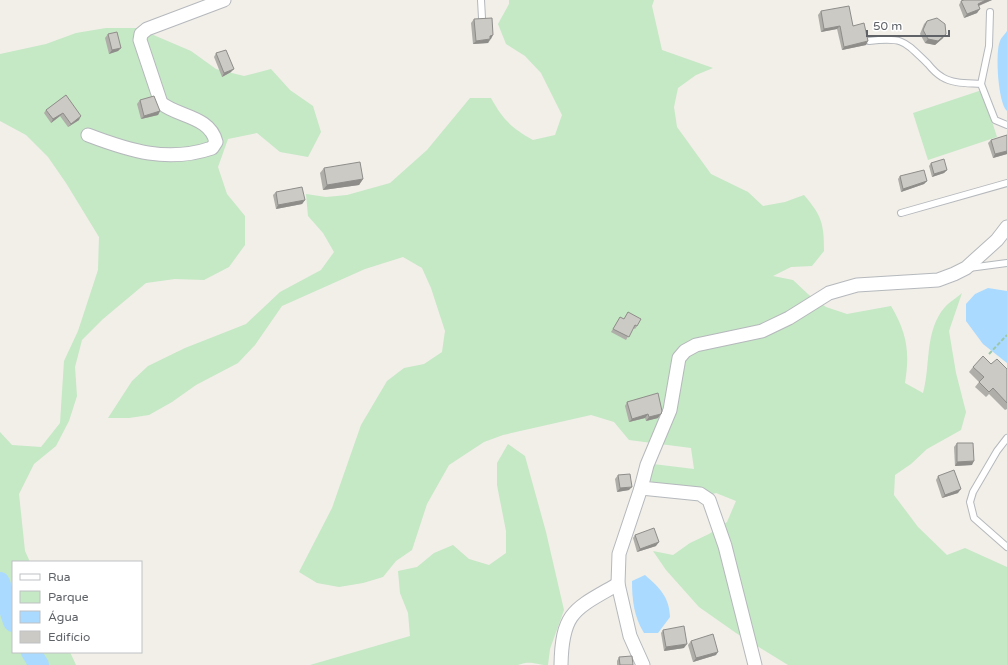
<svg xmlns="http://www.w3.org/2000/svg" width="1007" height="665" font-family="'Varela Round',sans-serif">
<style>
.green{fill:#c5e8c5}
.water{fill:#aadaff}
.lines{fill:none;stroke-linecap:round;stroke-linejoin:round}
.river{stroke:#aadaff;stroke-width:20}
.service-casing{stroke:#b5b8bc;stroke-width:8}
.minor-casing{stroke:#b5b8bc;stroke-width:15}
.path{stroke:#9cc7a9;stroke-width:2;stroke-dasharray:4 2;stroke-linecap:butt}
.service{stroke:#fff;stroke-width:6}
.minor{stroke:#fff;stroke-width:13}
.wall{fill:#afaea9}
.shaded-wall{fill:#8f8d8a}
.building{fill:#cccac5;stroke:#8f8d8a}
</style>
<rect width="100%" height="100%" fill="#f1efe8"/>
<g class="green">
<path d="M 509,0 L 654,0 L 652,6 L 662,50 L 713,68 L 696,75 L 678,88 L 674,107 L 677,127 L 711,174 L 748,192 L 763,206 L 785,202 L 804,195 C 822,216 824,224 824,251 L 812,266 L 791,267 L 773,276 L 793,280 L 809,295 L 826,307 L 847,314 L 891,306 C 907,333 910,352 905,383 L 923,393 C 931,365 924,331 945,307 C 949,302 957,298 962,293 L 949,331 L 956,373 L 966,412 L 961,430 L 927,449 L 911,464 L 895,475 L 894,495 L 918,527 L 947,555 L 965,548 L 1007,567 L 1007,665 L 788,665 L 736,633 L 699,607 L 666,570 L 653,551 L 673,555 L 690,543 L 709,534 L 727,522 L 736,501 L 716,493 L 697,499 L 637,476 L 653,464 L 694,469 L 691,448 L 629,440 L 614,422 L 591,415 L 503,435 L 484,442 L 449,465 L 427,504 L 412,550 L 396,561 L 383,577 L 363,583 L 339,587 L 317,583 L 299,572 L 332,508 L 361,425 L 387,381 L 404,368 L 424,364 L 442,352 L 445,331 L 431,288 L 422,268 L 403,257 L 365,269 L 282,306 L 255,345 L 238,363 L 196,385 L 172,402 L 149,415 L 129,418 L 108,418 L 132,381 L 148,366 L 185,348 L 246,324 L 280,292 L 321,270 L 334,252 L 323,233 L 308,216 L 306,194 L 326,197 L 347,195 L 390,183 L 427,150 L 470,98 L 491,98 C 503,120 512,128 533,140 L 555,135 L 562,115 L 541,73 L 525,56 L 506,44 L 498,24 L 509,4 Z"/>
<polygon points="106,28 137,28 191,51 216,69 244,76 271,69 290,90 313,106 321,132 308,157 280,152 257,133 228,139 218,167 227,194 245,216 245,245 229,267 204,280 175,279 146,283 103,319 82,340 75,367 77,396 69,421 56,446 34,464 19,494 25,551 30,562 13,562 13,652 70,652 76,665 0,665 0,432 12,445 41,447 60,423 64,361 78,331 98,270 99,237 66,183 48,157 26,135 0,121 0,54 46,44 76,33"/>
<polygon points="982,90 997,137 928,160 913,113"/>
<path d="M 508,444 L 525,456 L 546,532 L 564,610 L 550,649 L 548,665 C 535,665 531,660 518,665 L 310,665 L 410,636 L 408,613 L 400,593 L 398,571 L 417,567 L 434,553 L 453,545 L 469,559 L 489,565 L 506,553 L 506,531 L 497,485 L 497,463 Z"/>
</g>
<g class="water">
<path d="M 1007,31 L 1007,111 C 998,103 995,52 1000,41 C 1001,38 1005,34 1007,31 Z"/>
<polygon points="988,288 1007,291 1007,363 983,344 966,321 966,304 975,294"/>
<path d="M 645,575 C 660,588 669,597 670,617 L 658,633 L 644,633 C 634,617 632,600 632,581 Z"/>
</g>
<g class="lines">
<g class="river">
<polyline points="0,582 13,622"/>
<polyline points="31,652 39,665"/>
</g>
<defs>
<g id="service">
<polyline points="481,0 482,18"/>
<path d="M 869,41 C 904,37 904,41 928,64 C 932,69 937,74 942,77 C 953,84 969,83 981,84 L 995,120 L 1007,125"/>
<polyline points="981,84 989,46 990,12"/>
<polyline points="901,213 1007,183"/>
<polyline points="969,268 1007,263"/>
<polyline points="1007,438 997,451 973,492 970,502 974,518 1007,547"/>
</g>
<g id="minor">
<path d="M 88,135 C 130,151 168,163 212,148 L 216,142 C 210,116 178,117 161,103 L 140,40 L 141,34 L 147,29 L 224,0"/>
<polyline points="641,488 700,494 709,500 725,546 755,665"/>
<path d="M 561,665 C 562,611 575,609 618,584"/>
<polyline points="643,665 630,636 618,584 619,554 641,488 647,465 670,410 679,358 685,351 696,345 762,331 789,318 829,293 857,285 938,280 954,274 966,268 997,240 1007,227"/>
</g>
</defs>
<use href="#service" class="service-casing"/>
<use href="#minor" class="minor-casing"/>
<polyline class="path" points="989,354 1007,335"/>
<use href="#service" class="service"/>
<use href="#minor" class="minor"/>
</g>
<g class="wall">
<polygon points="964,0 992,0 979,6 977,13 964,18 959,5 961,1"/>
<polygon points="821,11 853,26 866,45 842,50 837,29 821,32 818,15"/>
<polygon points="474,19 491,39 488,43 473,44 471,23"/>
<polygon points="927,21 943,38 935,45 925,43 920,34 924,24"/>
<polygon points="108,34 121,48 118,51 109,54 105,38"/>
<polygon points="216,53 231,72 222,77 214,57"/>
<polygon points="66,95 79,120 68,127 60,116 51,123 44,113 46,110"/>
<polygon points="140,100 160,111 158,115 141,119 137,104"/>
<polygon points="991,140 1007,154 993,158 988,143"/>
<polygon points="931,163 947,170 944,173 932,177 929,166"/>
<polygon points="324,168 363,179 359,185 323,190 320,173"/>
<polygon points="900,176 927,181 924,184 901,192 898,179"/>
<polygon points="276,192 305,200 302,204 276,209 273,195"/>
<polygon points="628,312 637,326 635,329 633,328 626,340 611,332 620,317 624,319"/>
<polygon points="991,364 1007,369 1007,409 1005,410 989,394 986,397 975,387 979,382 969,372 973,367"/>
<polygon points="627,402 658,418 646,421 645,418 629,422 625,406"/>
<polygon points="957,443 972,465 955,466 954,447"/>
<polygon points="618,475 629,490 617,492 615,479"/>
<polygon points="938,476 958,493 942,498 936,480"/>
<polygon points="635,535 656,546 637,552 633,538"/>
<polygon points="663,630 684,648 664,651 661,633"/>
<polygon points="691,641 716,655 693,662 688,645"/>
<polygon points="619,657 633,665 617,665 617,661"/>
</g>
<g class="shaded-wall">
<polygon points="986,0 992,0 975,7 978,4"/>
<polygon points="980,9 977,13 964,18 967,14"/>
<polygon points="840,26 837,29 821,32 824,29"/>
<polygon points="946,34 943,38 935,45 925,43 928,39"/>
<polygon points="493,35 491,39 487,39 490,36"/>
<polygon points="490,39 488,43 473,44 476,41"/>
<polygon points="868,41 866,45 842,50 844,47"/>
<polygon points="121,48 118,51 109,54 112,50"/>
<polygon points="234,69 231,72 222,77 224,73"/>
<polygon points="160,111 158,115 141,119 144,116"/>
<polygon points="63,113 60,116 51,123 53,119"/>
<polygon points="81,116 79,120 68,127 71,124"/>
<polygon points="1007,151 1007,154 993,158 995,154"/>
<polygon points="947,170 944,173 932,177 934,174"/>
<polygon points="363,179 359,185 323,190 327,185"/>
<polygon points="927,181 924,184 901,192 903,189"/>
<polygon points="305,200 302,204 276,209 278,205"/>
<polygon points="648,414 645,418 629,422 632,419"/>
<polygon points="661,414 658,418 646,421 649,417"/>
<polygon points="974,461 972,465 955,466 957,462"/>
<polygon points="632,487 629,490 617,492 620,488"/>
<polygon points="961,489 958,493 942,498 945,495"/>
<polygon points="659,542 656,546 637,552 640,549"/>
<polygon points="687,644 684,648 664,651 666,647"/>
<polygon points="718,652 716,655 693,662 696,658"/>
</g>
<g class="building">
<polygon points="964,0 986,0 978,4 980,9 967,14 961,1"/>
<polygon points="849,6 853,26 864,23 868,41 844,47 840,26 824,29 821,11"/>
<polygon points="492,18 493,35 490,36 490,39 476,41 474,19"/>
<polygon points="937,18 945,24 946,34 938,41 928,39 923,30 927,21"/>
<polygon points="117,32 121,48 112,50 108,34"/>
<polygon points="226,50 234,69 224,73 216,53"/>
<polygon points="66,95 81,116 71,124 63,113 53,119 46,110"/>
<polygon points="154,96 160,111 144,116 140,100"/>
<polygon points="1007,135 1007,151 995,154 991,140"/>
<polygon points="944,159 947,170 934,174 931,163"/>
<polygon points="360,162 363,179 327,185 324,168"/>
<polygon points="924,170 927,181 903,189 900,176"/>
<polygon points="302,187 305,200 278,205 276,192"/>
<polygon points="628,312 641,319 637,326 635,325 629,337 613,329 620,317 624,319"/>
<polygon points="983,356 991,364 997,359 1007,369 1007,403 993,388 989,392 979,382 984,377 973,367"/>
<polygon points="658,393 662,411 661,414 649,417 648,414 632,419 627,402"/>
<polygon points="957,443 973,443 974,461 957,462"/>
<polygon points="954,470 961,489 945,495 938,476"/>
<polygon points="630,474 632,487 620,488 618,475"/>
<polygon points="654,528 659,542 640,549 635,535"/>
<polygon points="684,626 687,644 666,647 663,630"/>
<polygon points="713,634 718,652 696,658 691,641"/>
<polygon points="632,656 633,665 620,665 619,657"/>
</g>
<rect x="12" y="561" width="130" height="92" fill="#ffffff" stroke="#bfc1c3"/>
<rect x="20" y="574" width="20" height="6" fill="#ffffff" stroke="#bfc1c3"/>
<text x="48" y="581" font-size="12" fill="#5f6368">Rua</text>
<rect x="20" y="591" width="20" height="12" fill="#c5e8c5" stroke="#bfc1c3"/>
<text x="48" y="601" font-size="12" fill="#5f6368">Parque</text>
<rect x="20" y="611" width="20" height="12" fill="#aadaff" stroke="#bfc1c3"/>
<text x="48" y="621" font-size="12" fill="#5f6368">Água</text>
<rect x="20" y="631" width="20" height="12" fill="#cccac5" stroke="#bfc1c3"/>
<text x="48" y="641" font-size="12" fill="#5f6368">Edifício</text>
<path d="M867 30v6h82v-6" fill="none" stroke="#5f6368" stroke-width="2"/>
<text x="873" y="30" font-size="12" fill="#5f6368" stroke="#ffffff" stroke-width="3" paint-order="stroke">50 m</text>
</svg>
